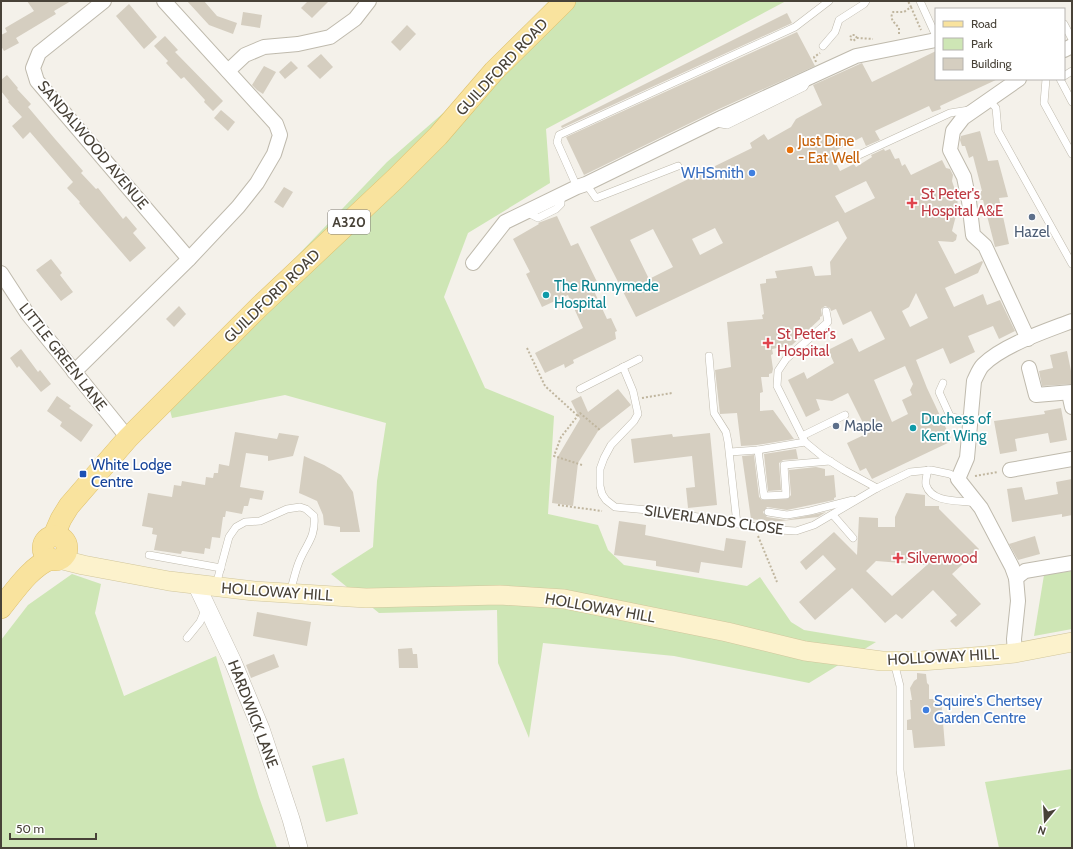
<svg xmlns="http://www.w3.org/2000/svg" width="1073" height="849" font-family="Cabin,sans-serif">
<style>
.green{fill:#cee6b5}
.building{fill:#d5cec0;fill-rule:evenodd}
.lines{fill:none;stroke-linecap:round;stroke-linejoin:round}
.service-casing{stroke:#bfbaad;stroke-width:8}
.minor-casing{stroke:#bfbaad;stroke-width:16}
.tertiary-casing{stroke:#bfbaad;stroke-width:18}
.secondary-casing{stroke:#d1c69c;stroke-width:20}
.primary-casing{stroke:#dec16e;stroke-width:22}
.path{stroke:#c0b69f;stroke-width:2;stroke-dasharray:2 2;stroke-linecap:butt}
.service{stroke:#fff;stroke-width:7}
.minor{stroke:#fff;stroke-width:14}
.tertiary{stroke:#fff;stroke-width:17}
.secondary{stroke:#fcf2cc;stroke-width:19}
.primary{stroke:#f9e39e;stroke-width:21}
.food-dot{fill:#e8710a;stroke:#fff;stroke-width:1.5}
.shop-dot{fill:#3f7fe0;stroke:#fff;stroke-width:1.5}
.health-dot{fill:#e0444e;stroke:#fff;stroke-width:1.5}
.service-dot{fill:#5c6f8a;stroke:#fff;stroke-width:1.5}
.culture-dot{fill:#0f9aa8;stroke:#fff;stroke-width:1.5}
.transit-dot{fill:#1a4fb4;stroke:#fff;stroke-width:1.5}
.labels{text-anchor:middle;stroke-width:3.5;stroke-linejoin:round;paint-order:stroke}
.shield{fill:#fff;stroke:#7f7b74;stroke-width:1}
.shield-label{font-size:14px;font-weight:bold;fill:#484238}
.street-label{font-size:15px;fill:#484238;stroke:#fff}
.food-label{font-size:15px;fill:#c56008;stroke:#fff;text-anchor:start}
.shop-label{font-size:15px;fill:#366cbe;stroke:#fff;text-anchor:end}
.health-label{font-size:15px;fill:#be3a42;stroke:#fff;text-anchor:start}
.service-label{font-size:15px;fill:#4e5e75;stroke:#fff}
.culture-label{font-size:15px;fill:#0d838f;stroke:#fff;text-anchor:start}
.transit-label{font-size:15px;fill:#164399;stroke:#fff;text-anchor:start}
</style>
<rect width="100%" height="100%" fill="#f4f1ea"/>
<g class="green">
<polygon points="549,1 786,1 546,129 550,183 468,233 444,297 485,388 554,416 548,514 598,525 608,550 624,565 747,586 760,577 791,622 804,630 876,642 809,683 674,656 543,643 529,738 498,663 497,610 379,613 331,574 373,547 377,481 386,423 285,395 172,418 165,391 256,299 387,162 449,108"/>
<polygon points="1072,571 1072,629 1034,636 1044,575"/>
<polygon points="72,574 101,584 95,613 124,696 216,656 259,797 277,848 1,848 1,640 28,605"/>
<polygon points="344,758 358,814 326,822 312,766"/>
<polygon points="1072,769 1072,848 999,848 985,782"/>
</g>
<g class="building">
<polygon points="27,1 71,1 54,11 56,14 16,38 19,43 4,51 1,46 1,35 7,32 5,28 34,11"/>
<polygon points="187,1 204,1 217,16 237,23 233,34 209,25"/>
<polygon points="308,1 329,1 312,18 301,8"/>
<polygon points="129,4 157,37 144,49 116,16"/>
<polygon points="243,12 262,15 260,28 241,25"/>
<polygon points="787,13 792,23 562,128 561,126"/>
<polygon points="407,25 416,34 400,51 391,42"/>
<polygon points="797,32 815,66 719,109 584,175 566,137"/>
<polygon points="165,36 178,50 175,52 223,101 213,111 204,102 205,100 184,77 181,79 166,63 168,61 154,46"/>
<path d="M 936,51 L 936,79 L 998,79 L 940,106 L 941,109 L 932,112 L 929,106 L 875,131 L 880,140 L 866,146 L 862,137 L 831,153 L 840,171 L 854,164 L 856,167 L 872,157 L 871,155 L 884,149 L 885,151 L 890,149 L 895,159 L 899,158 L 902,166 L 905,164 L 911,175 L 942,160 L 946,168 L 950,169 L 953,175 L 952,181 L 957,196 L 958,208 L 952,231 L 957,235 L 956,240 L 953,242 L 938,241 L 955,274 L 982,261 L 983,262 L 978,273 L 945,288 L 954,307 L 983,294 L 987,305 L 1000,300 L 1015,331 L 999,339 L 993,326 L 968,336 L 975,352 L 950,364 L 943,348 L 916,360 L 927,388 L 952,441 L 872,479 L 866,468 L 860,471 L 847,443 L 868,433 L 848,393 L 832,401 L 816,399 L 820,410 L 806,417 L 788,380 L 804,372 L 807,379 L 834,363 L 828,350 L 852,338 L 859,352 L 885,339 L 871,311 L 843,325 L 836,309 L 831,311 L 830,308 L 825,306 L 821,309 L 822,316 L 820,317 L 820,319 L 792,345 L 772,349 L 773,354 L 771,355 L 773,369 L 772,373 L 769,374 L 769,377 L 761,377 L 763,392 L 760,393 L 760,411 L 773,410 L 794,439 L 757,445 L 741,446 L 737,413 L 720,414 L 715,370 L 731,367 L 727,322 L 763,319 L 762,315 L 764,314 L 760,284 L 766,283 L 766,279 L 777,278 L 775,271 L 812,266 L 815,276 L 831,275 L 830,262 L 847,238 L 838,221 L 636,317 L 590,227 L 752,148 L 750,143 L 764,134 L 768,140 L 791,127 L 796,119 L 822,105 L 813,85 L 862,63 L 872,82 ZM 866,181 L 875,198 L 845,213 L 835,196 ZM 715,228 L 723,243 L 700,255 L 692,239 ZM 653,229 L 673,267 L 649,279 L 630,240 ZM 916,293 L 928,318 L 910,327 L 902,311 L 909,307 ZM 905,366 L 913,384 L 910,390 L 912,395 L 902,400 L 908,414 L 892,422 L 874,380 Z"/>
<polygon points="321,54 333,67 320,79 307,66"/>
<polygon points="291,61 298,68 285,79 279,72"/>
<polygon points="264,66 276,72 263,94 257,90 252,85"/>
<polygon points="7,75 18,88 17,89 31,104 28,107 55,139 83,171 81,173 96,189 98,188 123,219 126,216 137,229 133,233 146,248 130,262 79,203 80,202 67,188 73,182 30,132 23,139 12,126 22,117 8,102 9,101 1,91 1,80"/>
<polygon points="221,110 235,122 228,131 214,118"/>
<polygon points="980,131 988,161 998,160 1008,197 999,198 1009,244 995,247 983,200 979,200 977,192 982,191 973,156 969,158 965,146 962,146 960,140 961,136"/>
<polygon points="284,187 293,192 283,208 274,202"/>
<polygon points="557,216 571,246 578,243 600,288 594,291 607,319 611,318 617,331 615,332 616,339 573,360 574,363 565,368 564,364 545,373 535,353 583,328 568,295 542,307 526,274 530,272 513,239 539,224 538,223"/>
<polygon points="51,259 62,273 60,275 73,292 61,301 36,270"/>
<polygon points="179,306 186,314 174,327 166,319"/>
<polygon points="21,349 38,372 40,370 51,384 41,392 19,366 17,368 10,358"/>
<polygon points="1067,351 1072,376 1072,384 1042,386 1039,371 1053,368 1050,355"/>
<polygon points="618,389 631,405 598,431 578,463 573,506 552,503 557,458 580,419 571,401 581,396 588,412"/>
<polygon points="57,396 71,406 69,408 93,425 81,442 60,426 62,422 47,411"/>
<polygon points="1061,408 1067,440 1050,443 1048,433 1015,439 1017,451 1000,454 994,421 1045,414 1044,411"/>
<polygon points="235,432 277,439 279,433 299,436 293,456 268,461 268,456 246,453 240,487 264,491 262,500 250,498 248,506 244,506 242,514 226,511 225,517 223,517 220,538 212,537 210,549 205,548 204,554 182,551 181,554 154,550 157,535 152,534 153,528 142,526 148,493 172,497 174,485 181,486 182,481 205,485 206,477 213,478 214,473 218,473 219,464 229,466"/>
<polygon points="710,433 717,505 688,508 686,488 695,487 692,456 634,463 631,439 672,434 673,437"/>
<polygon points="796,449 798,459 783,460 779,463 781,490 768,491 764,454"/>
<polygon points="754,455 759,497 762,500 788,499 791,495 789,470 816,467 825,469 825,476 834,475 836,497 834,498 834,500 787,510 767,507 763,512 764,514 767,517 786,520 826,512 818,517 772,522 751,519 742,456"/>
<polygon points="304,456 324,465 341,475 353,492 360,532 340,532 340,527 324,525 323,515 317,501 306,496 299,493"/>
<polygon points="1072,479 1072,515 1062,517 1062,514 1012,522 1007,489 1022,487 1025,500 1058,494 1056,482"/>
<path d="M 906,493 L 925,495 L 925,506 L 939,506 L 939,509 L 979,549 L 952,574 L 981,604 L 956,627 L 950,621 L 957,615 L 933,590 L 902,619 L 896,614 L 885,623 L 852,588 L 815,620 L 799,602 L 836,569 L 823,555 L 806,570 L 800,562 L 834,532 L 857,555 L 859,517 L 878,518 L 878,527 L 895,527 L 895,517 ZM 876,561 L 927,565 L 892,596 L 866,571 Z"/>
<polygon points="619,521 646,525 645,535 724,551 726,538 746,541 742,568 701,562 699,573 656,566 656,561 614,555"/>
<polygon points="1035,536 1040,554 1018,560 1009,544"/>
<polygon points="257,612 311,622 307,646 253,636"/>
<polygon points="412,648 413,654 417,654 418,668 399,668 398,649"/>
<polygon points="274,654 279,667 251,678 246,665"/>
<polygon points="917,673 926,674 927,683 929,685 929,699 941,699 945,746 914,748 912,730 907,730 907,720 911,719 910,700 912,700 910,688 914,681 917,679"/>
</g>
<g class="lines">
<defs>
<g id="service">
<polyline points="920,1 936,36"/>
<polyline points="1064,24 1072,39"/>
<polyline points="823,46 835,32 839,20 864,4 866,1"/>
<polyline points="1064,76 1072,71"/>
<polyline points="1046,79 1044,103 1072,154"/>
<polyline points="1060,79 1072,102"/>
<polyline points="989,100 996,108 998,131 1072,264"/>
<polyline points="716,123 727,125 804,87 808,80"/>
<polyline points="848,160 950,113 969,110"/>
<polyline points="586,184 596,198 678,166"/>
<polyline points="577,187 557,142 559,135 795,27 829,1"/>
<polyline points="526,212 538,218 556,209 561,204 561,195"/>
<polyline points="826,311 828,322 786,359 778,371 777,386 805,442 822,456 844,470 877,488"/>
<polyline points="709,356 714,413 726,432 728,442 737,524"/>
<polyline points="623,367 633,391 638,414 634,421 611,445 604,458 600,469 600,486 602,494 606,500 615,507 670,512 731,523 779,530 796,531 814,525 877,488 910,472 931,470 950,474 958,479"/>
<polyline points="943,383 939,392 950,416 960,419 971,418"/>
<polyline points="580,389 639,359"/>
<polyline points="802,436 845,415"/>
<polyline points="758,450 805,442"/>
<polyline points="730,452 758,450 764,496 786,495 784,465 830,461"/>
<path d="M 928,470 C 927,474 925,481 926,485 C 932,504 961,500 976,503"/>
<polyline points="768,512 787,515 810,511 853,500"/>
<polyline points="833,515 853,538"/>
<polyline points="149,555 221,568"/>
<path d="M 216,585 L 229,537 L 236,527 L 245,522 L 260,521 L 287,509 L 300,507 L 306,509 L 314,516 C 316,538 306,544 299,562 C 295,572 293,583 290,592"/>
<polyline points="187,638 200,622 206,608"/>
<polyline points="894,662 900,686 900,770 911,848"/>
</g>
<g id="minor">
<polyline points="104,1 39,53 33,68 37,81 189,259"/>
<polyline points="1064,50 1072,46"/>
<polyline points="228,71 245,55 264,47 298,44 330,37 355,19 369,1"/>
<polyline points="1019,79 963,118 953,131 950,150 964,177 969,201 973,235 985,246 1028,339"/>
<polyline points="473,263 505,222 577,187 586,184 723,117 856,56 936,40"/>
<polyline points="1,273 27,313 128,438"/>
<polyline points="1029,368 1036,395 1072,392"/>
<polyline points="74,372 189,259 238,207 257,183 274,154 280,135 276,124 164,1"/>
<polyline points="1069,393 1072,407"/>
<polyline points="1010,470 1072,459"/>
<polyline points="1016,578 1025,571 1072,563"/>
<path d="M 1015,653 L 1014,639 L 1018,601 L 1016,578 L 1012,567 L 981,508 L 958,479 L 967,458 L 974,381 C 977,375 979,369 983,365 C 1003,345 1046,331 1072,321"/>
</g>
<polyline id="tertiary" points="196,584 233,662 261,729 291,819 299,848"/>
<polyline id="secondary" points="59,559 83,565 169,581 254,591 366,598 500,595 564,599 727,632 805,651 882,661 921,661 985,656 1015,653 1072,642"/>
<g id="primary">
<polyline points="54,535 61,519 69,506 128,438 260,306 395,179 438,136 494,71 565,1"/>
<circle cx="55" cy="548" r="12"/>
<path d="M 1,608 C 14,592 31,566 51,559"/>
</g>
</defs>
<use href="#service" class="service-casing"/>
<use href="#minor" class="minor-casing"/>
<use href="#tertiary" class="tertiary-casing"/>
<use href="#secondary" class="secondary-casing"/>
<use href="#primary" class="primary-casing"/>
<g class="path">
<polyline points="911,7 921,30"/>
<path d="M 899,34 L 899,28 C 894,22 889,19 893,12 L 904,12 L 911,7 L 908,1"/>
<polyline points="857,38 855,35 851,35 850,39 853,41 857,38 873,39"/>
<polyline points="816,62 814,57 820,53"/>
<polyline points="527,348 545,386 578,416"/>
<polyline points="642,398 672,393"/>
<polyline points="582,465 554,456 561,437 580,413 600,430"/>
<polyline points="975,476 998,472"/>
<polyline points="558,505 602,511"/>
<polyline points="758,536 777,582"/>
</g>
<use href="#service" class="service"/>
<use href="#minor" class="minor"/>
<use href="#tertiary" class="tertiary"/>
<use href="#secondary" class="secondary"/>
<use href="#primary" class="primary"/>
</g>
<circle class="food-dot" cx="790" cy="150" r="4"/>
<g class="shop-dot">
<circle cx="752" cy="173" r="4"/>
<circle cx="926" cy="710" r="4"/>
</g>
<g class="health-dot">
<path d="M910 197h4v4h4v4h-4v4h-4v-4h-4v-4h4z"/>
<path d="M766 337h4v4h4v4h-4v4h-4v-4h-4v-4h4z"/>
<path d="M896 552h4v4h4v4h-4v4h-4v-4h-4v-4h4z"/>
</g>
<g class="service-dot">
<circle cx="1032" cy="217" r="4"/>
<circle cx="836" cy="426" r="4"/>
</g>
<g class="culture-dot">
<circle cx="546" cy="295" r="4"/>
<circle cx="913" cy="428" r="4"/>
</g>
<rect class="transit-dot" x="79" y="470" width="8" height="8" rx="2"/>
<g class="labels">
<rect class="shield" x="328" y="210" width="42" height="24" rx="3"/>
<g class="shield-label">
<text x="349" y="227">A320</text>
</g>
<g class="street-label">
<text transform="translate(502 67) rotate(-47)" y="5">GUILDFORD ROAD</text>
<text transform="translate(93 145) rotate(50)" y="5">SANDALWOOD AVENUE</text>
<text transform="translate(272 296) rotate(-44)" y="5">GUILDFORD ROAD</text>
<text transform="translate(63 357) rotate(52)" y="5">LITTLE GREEN LANE</text>
<text transform="translate(714 520) rotate(8)" y="5">SILVERLANDS CLOSE</text>
<text transform="translate(277 592) rotate(4)" y="5">HOLLOWAY HILL</text>
<text transform="translate(600 608) rotate(10)" y="5">HOLLOWAY HILL</text>
<text transform="translate(943 657) rotate(-3)" y="5">HOLLOWAY HILL</text>
<text transform="translate(253 714) rotate(69)" y="5">HARDWICK LANE</text>
</g>
<g class="food-label">
<text x="798" y="146">Just Dine<tspan x="798" dy="17">- Eat Well</tspan></text>
</g>
<g class="shop-label">
<text x="744" y="178">WHSmith</text>
<text x="934" y="706" text-anchor="start">Squire's Chertsey<tspan x="934" dy="17">Garden Centre</tspan></text>
</g>
<g class="health-label">
<text x="921" y="199">St Peter's<tspan x="921" dy="17">Hospital A&amp;E</tspan></text>
<text x="777" y="339">St Peter's<tspan x="777" dy="17">Hospital</tspan></text>
<text x="907" y="563">Silverwood</text>
</g>
<g class="service-label">
<text x="1032" y="237">Hazel</text>
<text x="844" y="431" text-anchor="start">Maple</text>
</g>
<g class="culture-label">
<text x="554" y="291">The Runnymede<tspan x="554" dy="17">Hospital</tspan></text>
<text x="921" y="424">Duchess of<tspan x="921" dy="17">Kent Wing</tspan></text>
</g>
<g class="transit-label">
<text x="91" y="470">White Lodge<tspan x="91" dy="17">Centre</tspan></text>
</g>
</g>
<rect width="1073" height="849" fill="none" stroke="#484238" stroke-width="4"/>
<rect x="935" y="8" width="130" height="72" fill="#ffffff" stroke="#b6b3af"/>
<rect x="943" y="21" width="20" height="6" fill="#f9e39e" stroke="#b6b3af"/>
<text x="971" y="28" font-size="12" fill="#484238">Road</text>
<rect x="943" y="38" width="20" height="12" fill="#cee6b5" stroke="#b6b3af"/>
<text x="971" y="48" font-size="12" fill="#484238">Park</text>
<rect x="943" y="58" width="20" height="12" fill="#d5cec0" stroke="#b6b3af"/>
<text x="971" y="68" font-size="12" fill="#484238">Building</text>
<g transform="translate(1045 821) rotate(198)" stroke="#ffffff" stroke-width="3" paint-order="stroke">
<path d="M0-3L7 15L0 10L-7 15Z" fill="#484238"/>
<text y="-6" font-size="11" font-weight="bold" text-anchor="middle" fill="#484238">N</text>
</g>
<path d="M10 833v6h86v-6" fill="none" stroke="#484238" stroke-width="2"/>
<text x="16" y="833" font-size="12" fill="#484238" stroke="#ffffff" stroke-width="3" paint-order="stroke">50 m</text>
</svg>
